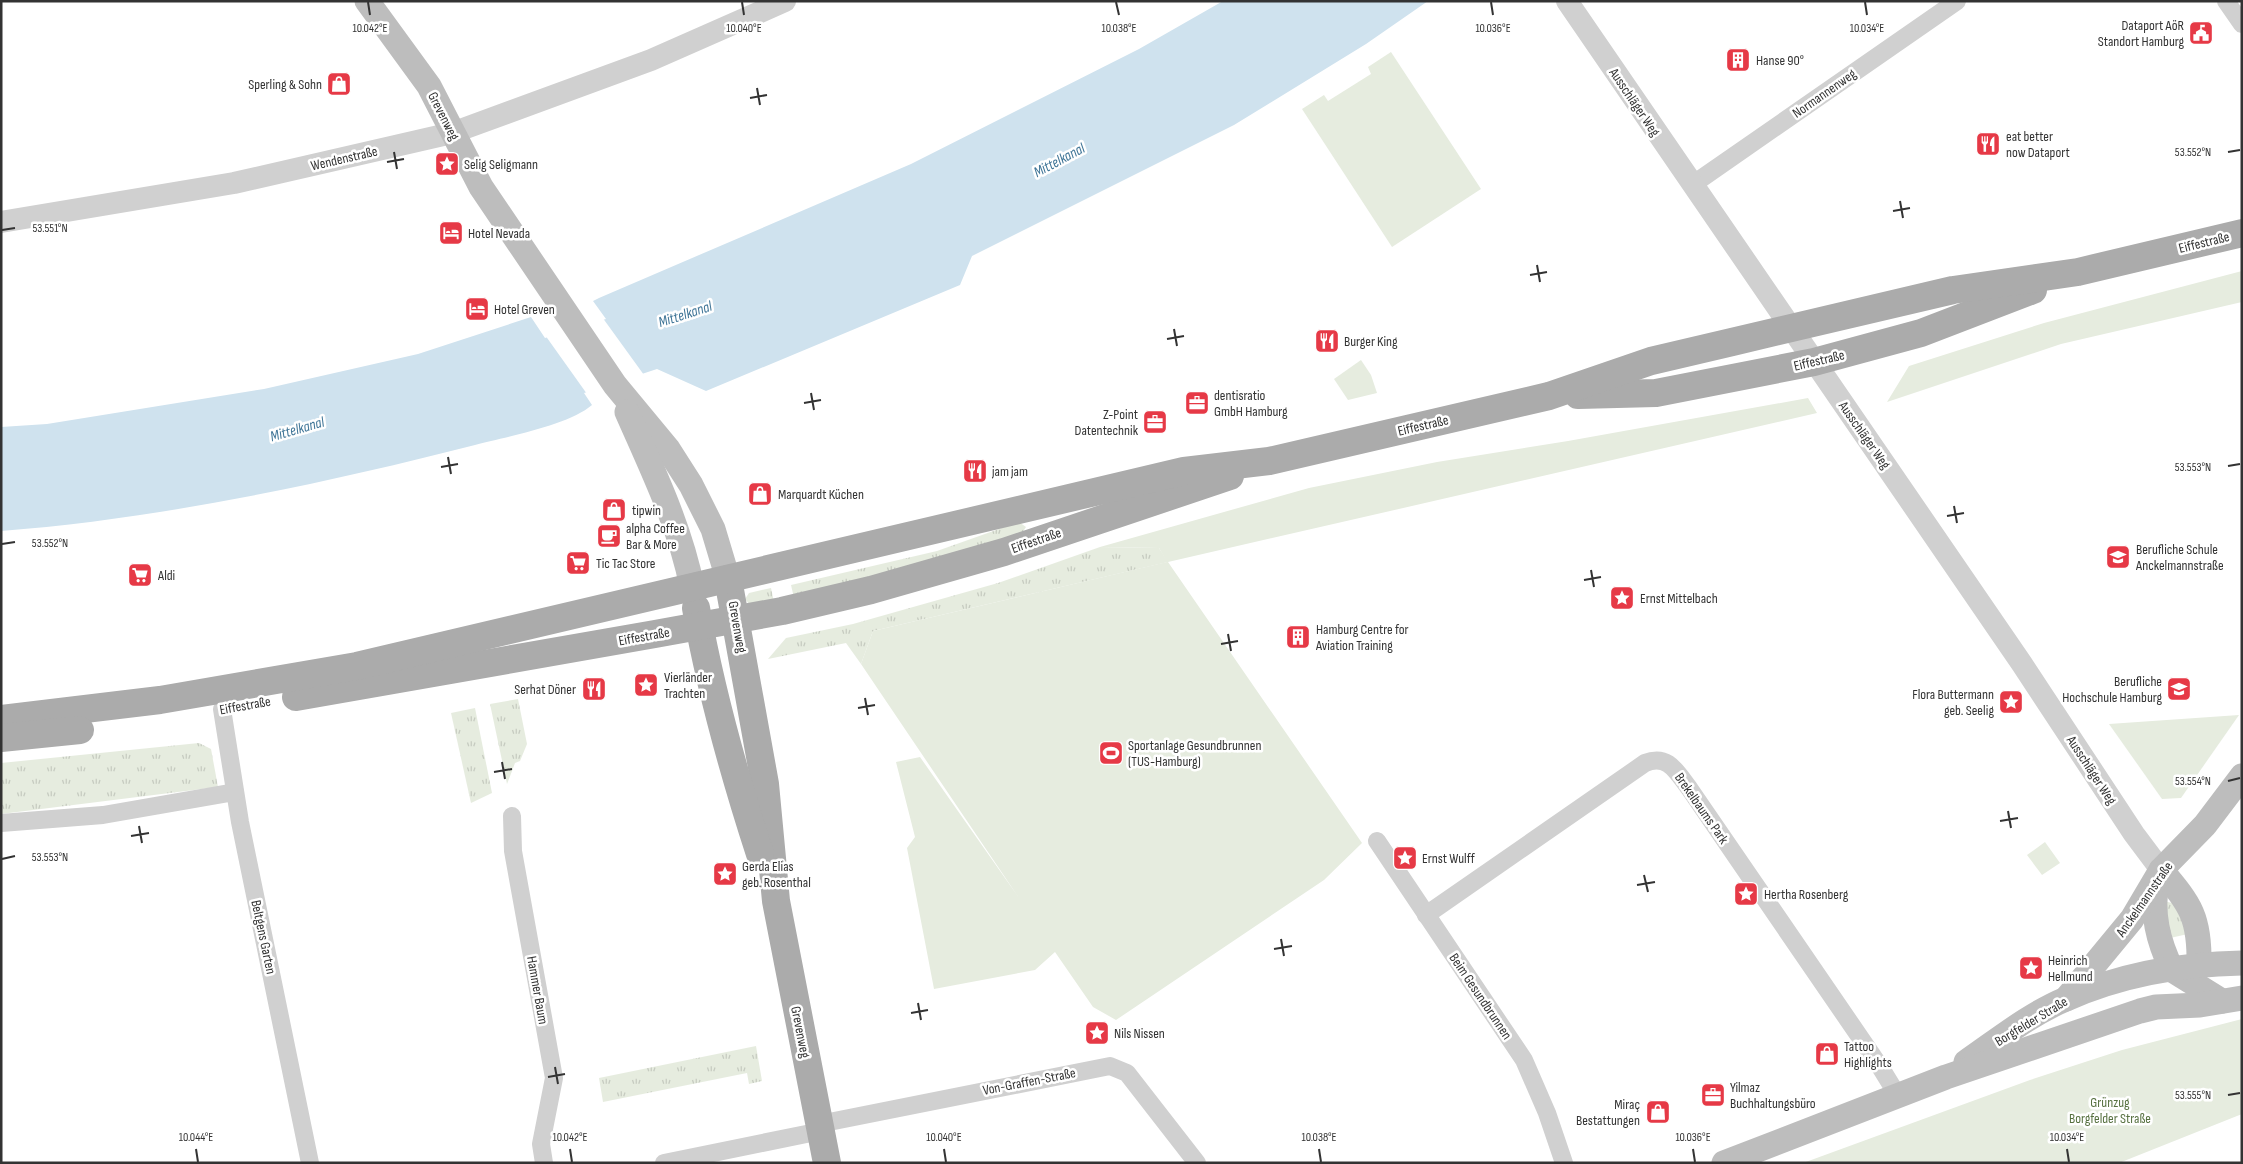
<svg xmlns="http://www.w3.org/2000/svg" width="2243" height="1164" font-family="'Sofia Sans Condensed',sans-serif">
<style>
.grass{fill:url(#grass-tufts)}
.park{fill:#e6ecdf}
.water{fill:#cfe2ee}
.pier{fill:#fff}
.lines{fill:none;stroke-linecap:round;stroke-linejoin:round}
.minor{stroke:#d0d0d0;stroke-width:18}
.tertiary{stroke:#d0d0d0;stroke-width:22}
.secondary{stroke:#bdbdbd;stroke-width:25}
.primary{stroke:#ababab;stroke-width:28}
.ticks{fill:none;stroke:#333;stroke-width:2}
.labels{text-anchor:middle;stroke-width:5;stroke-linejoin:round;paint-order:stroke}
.poi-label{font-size:14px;fill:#333;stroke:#fff;text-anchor:start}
.street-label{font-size:14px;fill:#333;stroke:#fff}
.park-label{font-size:14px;fill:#56703f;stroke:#fff}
.water-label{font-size:15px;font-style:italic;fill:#3f7597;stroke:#fff}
.ticks-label{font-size:12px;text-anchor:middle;fill:#333;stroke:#fff;stroke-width:5;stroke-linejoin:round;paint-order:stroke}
</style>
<defs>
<pattern id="grass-tufts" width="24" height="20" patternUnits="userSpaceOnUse" patternTransform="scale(1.25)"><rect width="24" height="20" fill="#e6ecdf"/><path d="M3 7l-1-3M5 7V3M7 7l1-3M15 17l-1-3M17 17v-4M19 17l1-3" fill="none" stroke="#c6cbc0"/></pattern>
</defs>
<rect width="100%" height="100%" fill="#fff"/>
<g class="grass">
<polygon points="1019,522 1026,527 1022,533 794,598 791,585 937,551"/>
<polygon points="1100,547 1159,548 1168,562 873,631 861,664 846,643 768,659 786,638 853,624 998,583"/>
<polygon points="771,588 774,602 750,605 745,599 749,593"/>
<polygon points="518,699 527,744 520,761 515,763 507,784 490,704"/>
<polygon points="475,708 492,793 471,803 451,713"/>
<polygon points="199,743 211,749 218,787 1,814 1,763"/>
<polygon points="2164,901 2176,904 2188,934 2170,938"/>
<polygon points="756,1046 762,1081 749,1084 747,1073 603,1102 599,1078"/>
</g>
<g class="park">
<polygon points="1391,52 1481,189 1392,247 1302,109 1324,95 1328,101 1371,74 1368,67"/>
<polygon points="2242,271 2242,302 2061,344 1887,402 1909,366 2044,323"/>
<polygon points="1361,360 1371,375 1377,393 1348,400 1334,379"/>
<polygon points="1808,398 1817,413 1168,562 1362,843 1324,880 1116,1020 1093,1007 1055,952 1035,970 934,989 907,848 915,837 896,762 920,757 1019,898 861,664 873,631 1167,562 1159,548 1100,547 1309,488 1437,462 1568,441"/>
<polygon points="2239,715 2181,798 2162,799 2109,724"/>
<polygon points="2045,842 2060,863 2042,875 2027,855"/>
<polygon points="2242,1019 2242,1114 2119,1163 1803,1163 2030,1080 2122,1050"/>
</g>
<path class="water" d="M 1223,1 L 1428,1 L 1366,44 L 1234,125 L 972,256 L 960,285 L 706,391 L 657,369 L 584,393 L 592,405 C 569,425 506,437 475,445 C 322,484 158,519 1,531 L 1,427 L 47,424 L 264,389 L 418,354 L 531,317 L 545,338 L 606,319 L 593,301 L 599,298 L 911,164 L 1139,49 Z"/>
<polygon class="pier" points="597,310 644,375 587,394 540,328 546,335 602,317"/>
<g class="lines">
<g class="minor">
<polyline points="2226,1 2242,24"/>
<polyline points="1692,185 1957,1"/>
<polyline points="222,709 240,822 310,1163"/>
<polyline points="512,816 513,851 554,1078 541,1144 544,1163"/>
<polyline points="1,823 103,815 235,792"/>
<polyline points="1377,841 1524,1060 1547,1113 1564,1163"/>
<path d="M 1426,915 L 1645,763 C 1668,754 1676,771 1689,788 L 1879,1065 L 1898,1096"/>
<polyline points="819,1124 1110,1066 1127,1073 1197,1163"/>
<polyline points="664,1163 821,1131"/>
</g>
<g class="tertiary">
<polyline points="1567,1 2022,664 2134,834 2161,870"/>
<polyline points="1,222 234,183 452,133 651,60 785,1"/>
</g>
<g class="secondary">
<polyline points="367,1 429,86 481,187 615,385 668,449 691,485 713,529 728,579"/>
<path d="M 627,412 C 652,469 680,526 692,587"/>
<path d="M 2161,870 C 2191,905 2200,918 2199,965"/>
<path d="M 2157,882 C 2151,913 2158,941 2172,970"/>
<polyline points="2172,970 2222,1001"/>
<polyline points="2066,999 2132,919 2161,870 2205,825 2242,776"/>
<path d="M 1966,1062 C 1998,1040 2030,1014 2066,999 C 2120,975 2183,964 2242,963"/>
<polyline points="1724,1163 1946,1077 2140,1011 2156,1007 2200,1005 2242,998"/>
</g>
<g class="primary">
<polyline points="1578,395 1656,393 1814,362 1921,333 2033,290"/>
<polyline points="728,579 765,784 776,901 827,1163"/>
<path d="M 696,608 C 711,692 734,774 760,854"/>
<polyline points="296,697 655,634 782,611 871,590 1004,552 1230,476"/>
<polyline points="1,719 160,700 357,666 1184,471 1269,461 1549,396 1651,361 1732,342 1953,290 2078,272 2242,233"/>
<polyline points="1,738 80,730"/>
</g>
</g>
<path class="ticks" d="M 368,2 L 370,15M 742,2 L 744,15M 1116,2 L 1119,15M 1491,2 L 1493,15M 1865,2 L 1867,15M 757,88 L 760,105M 750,98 L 767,95M 394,152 L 397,169M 2228,152 L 2240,150M 387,162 L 404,159M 1900,201 L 1903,218M 1893,211 L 1910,208M 2,230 L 15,228M 1537,265 L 1540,282M 1530,275 L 1547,272M 1174,329 L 1177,346M 1167,339 L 1184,336M 811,393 L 814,410M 804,403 L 821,400M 448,457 L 451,474M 2228,466 L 2240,464M 441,467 L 458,464M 1954,506 L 1957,523M 1947,516 L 1964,513M 2,544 L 15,542M 1591,570 L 1594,587M 1584,580 L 1601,577M 1228,634 L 1231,651M 1221,644 L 1238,641M 865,698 L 868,715M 858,708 L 875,705M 502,762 L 505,779M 494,772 L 512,769M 2228,781 L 2240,778M 2008,811 L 2011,828M 2000,821 L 2018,818M 139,826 L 142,843M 131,836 L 149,833M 2,859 L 15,856M 1644,875 L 1648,892M 1637,885 L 1655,882M 1281,939 L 1284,956M 1274,949 L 1292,946M 918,1003 L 921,1020M 911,1013 L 928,1010M 555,1067 L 558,1084M 548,1077 L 565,1074M 2228,1095 L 2240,1093M 196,1149 L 198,1162M 570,1149 L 572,1162M 944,1149 L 946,1162M 1319,1149 L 1321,1162M 1693,1149 L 1695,1162M 2067,1149 L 2069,1162"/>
<defs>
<symbol id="civic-square" viewBox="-11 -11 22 22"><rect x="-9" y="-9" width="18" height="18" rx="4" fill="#e63946" stroke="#fff"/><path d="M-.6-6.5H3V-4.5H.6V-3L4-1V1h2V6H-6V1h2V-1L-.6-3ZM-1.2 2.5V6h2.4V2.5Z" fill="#fff"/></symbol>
<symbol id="building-square" viewBox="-11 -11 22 22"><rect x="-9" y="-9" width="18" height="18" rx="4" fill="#e63946" stroke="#fff"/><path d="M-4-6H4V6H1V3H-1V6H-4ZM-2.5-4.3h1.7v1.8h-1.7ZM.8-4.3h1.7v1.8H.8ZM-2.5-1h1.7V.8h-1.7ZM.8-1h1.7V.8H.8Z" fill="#fff"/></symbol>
<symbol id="shop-square" viewBox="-11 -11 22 22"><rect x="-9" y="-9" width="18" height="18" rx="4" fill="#e63946" stroke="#fff"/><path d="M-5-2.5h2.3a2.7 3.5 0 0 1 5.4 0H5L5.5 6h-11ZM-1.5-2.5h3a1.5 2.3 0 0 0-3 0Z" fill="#fff"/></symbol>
<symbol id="restaurant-square" viewBox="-11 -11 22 22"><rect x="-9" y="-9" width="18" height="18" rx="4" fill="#e63946" stroke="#fff"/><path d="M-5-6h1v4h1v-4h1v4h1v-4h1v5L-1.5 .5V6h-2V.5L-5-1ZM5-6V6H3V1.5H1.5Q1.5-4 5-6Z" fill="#fff"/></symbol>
<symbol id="sight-square" viewBox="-11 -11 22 22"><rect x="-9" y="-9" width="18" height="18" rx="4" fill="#e63946" stroke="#fff"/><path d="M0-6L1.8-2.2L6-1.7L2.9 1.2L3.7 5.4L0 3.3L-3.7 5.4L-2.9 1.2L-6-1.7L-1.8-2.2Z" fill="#fff"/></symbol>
<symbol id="hotel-square" viewBox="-11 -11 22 22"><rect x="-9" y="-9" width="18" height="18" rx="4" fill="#e63946" stroke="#fff"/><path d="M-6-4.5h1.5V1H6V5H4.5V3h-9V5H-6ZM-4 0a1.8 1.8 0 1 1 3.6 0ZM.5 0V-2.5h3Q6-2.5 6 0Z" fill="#fff"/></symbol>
<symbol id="office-square" viewBox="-11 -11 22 22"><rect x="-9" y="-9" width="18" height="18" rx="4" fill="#e63946" stroke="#fff"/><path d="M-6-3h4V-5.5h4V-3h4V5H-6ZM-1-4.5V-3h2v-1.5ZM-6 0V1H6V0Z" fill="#fff"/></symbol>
<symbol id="cafe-square" viewBox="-11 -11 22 22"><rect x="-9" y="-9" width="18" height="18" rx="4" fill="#e63946" stroke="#fff"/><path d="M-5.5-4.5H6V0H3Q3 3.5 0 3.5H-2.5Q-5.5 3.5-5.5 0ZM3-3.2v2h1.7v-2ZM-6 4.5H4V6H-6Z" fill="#fff"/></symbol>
<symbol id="school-square" viewBox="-11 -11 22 22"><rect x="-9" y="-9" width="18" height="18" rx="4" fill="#e63946" stroke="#fff"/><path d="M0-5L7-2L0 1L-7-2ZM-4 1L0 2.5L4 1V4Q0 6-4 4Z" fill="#fff"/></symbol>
<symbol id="supermarket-square" viewBox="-11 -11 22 22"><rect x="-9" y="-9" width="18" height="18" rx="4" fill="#e63946" stroke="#fff"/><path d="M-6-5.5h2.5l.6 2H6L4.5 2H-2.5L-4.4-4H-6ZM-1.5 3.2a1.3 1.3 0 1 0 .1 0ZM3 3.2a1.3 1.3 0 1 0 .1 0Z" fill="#fff"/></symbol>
<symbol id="university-square" viewBox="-11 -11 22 22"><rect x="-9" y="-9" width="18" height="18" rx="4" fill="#e63946" stroke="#fff"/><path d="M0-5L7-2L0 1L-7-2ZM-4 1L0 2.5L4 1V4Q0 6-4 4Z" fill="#fff"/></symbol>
<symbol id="stadium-square" viewBox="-11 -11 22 22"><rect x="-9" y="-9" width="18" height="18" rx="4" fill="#e63946" stroke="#fff"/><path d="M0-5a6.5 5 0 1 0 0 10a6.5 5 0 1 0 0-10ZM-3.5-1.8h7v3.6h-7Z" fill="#fff"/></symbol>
</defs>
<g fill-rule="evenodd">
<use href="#civic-square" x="2187" y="19" width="28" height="28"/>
<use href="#building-square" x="1724" y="46" width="28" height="28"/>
<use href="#shop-square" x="325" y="70" width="28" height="28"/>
<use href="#restaurant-square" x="1974" y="130" width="28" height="28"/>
<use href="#sight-square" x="433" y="150" width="28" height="28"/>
<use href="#hotel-square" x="437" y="219" width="28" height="28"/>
<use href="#hotel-square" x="463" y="295" width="28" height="28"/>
<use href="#restaurant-square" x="1313" y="327" width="28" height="28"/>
<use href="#office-square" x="1183" y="389" width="28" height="28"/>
<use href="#office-square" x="1141" y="408" width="28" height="28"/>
<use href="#restaurant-square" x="961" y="457" width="28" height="28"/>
<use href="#shop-square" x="746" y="480" width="28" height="28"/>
<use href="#shop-square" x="600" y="496" width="28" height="28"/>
<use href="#cafe-square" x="595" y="522" width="28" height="28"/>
<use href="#school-square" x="2104" y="543" width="28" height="28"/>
<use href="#supermarket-square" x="564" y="549" width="28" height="28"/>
<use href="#supermarket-square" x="126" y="561" width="28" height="28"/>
<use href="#sight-square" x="1608" y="584" width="28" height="28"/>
<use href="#building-square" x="1284" y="623" width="28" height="28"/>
<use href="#sight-square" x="632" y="671" width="28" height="28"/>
<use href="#restaurant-square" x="580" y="675" width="28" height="28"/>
<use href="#university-square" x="2165" y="675" width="28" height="28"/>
<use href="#sight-square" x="1997" y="688" width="28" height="28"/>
<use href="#stadium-square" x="1097" y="739" width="28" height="28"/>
<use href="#sight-square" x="1391" y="844" width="28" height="28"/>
<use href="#sight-square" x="711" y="860" width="28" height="28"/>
<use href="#sight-square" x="1732" y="880" width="28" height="28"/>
<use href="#sight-square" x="2017" y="954" width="28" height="28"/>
<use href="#sight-square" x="1083" y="1019" width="28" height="28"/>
<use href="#shop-square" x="1813" y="1040" width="28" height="28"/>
<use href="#office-square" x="1699" y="1081" width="28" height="28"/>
<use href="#shop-square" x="1644" y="1098" width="28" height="28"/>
</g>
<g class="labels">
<g class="poi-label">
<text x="2184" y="30" text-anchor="end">Dataport AöR<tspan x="2184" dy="16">Standort Hamburg</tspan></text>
<text x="1756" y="65">Hanse 90°</text>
<text x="322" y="89" text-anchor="end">Sperling &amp; Sohn</text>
<text x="2006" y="141">eat better<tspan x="2006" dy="16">now Dataport</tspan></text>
<text x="464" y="169">Selig Seligmann</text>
<text x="468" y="238">Hotel Nevada</text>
<text x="494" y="314">Hotel Greven</text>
<text x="1344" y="346">Burger King</text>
<text x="1214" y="400">dentisratio<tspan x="1214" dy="16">GmbH Hamburg</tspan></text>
<text x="1138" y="419" text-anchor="end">Z-Point<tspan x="1138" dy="16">Datentechnik</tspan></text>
<text x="992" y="476">jam jam</text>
<text x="778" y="499">Marquardt Küchen</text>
<text x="632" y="515">tipwin</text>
<text x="626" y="533">alpha Coffee<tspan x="626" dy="16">Bar &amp; More</tspan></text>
<text x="2136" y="554">Berufliche Schule<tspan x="2136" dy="16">Anckelmannstraße</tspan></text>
<text x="596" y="568">Tic Tac Store</text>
<text x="158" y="580">Aldi</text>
<text x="1640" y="603">Ernst Mittelbach</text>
<text x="1316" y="634">Hamburg Centre for<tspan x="1316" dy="16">Aviation Training</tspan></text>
<text x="664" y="682">Vierländer<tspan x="664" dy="16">Trachten</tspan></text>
<text x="2162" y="686" text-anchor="end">Berufliche<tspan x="2162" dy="16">Hochschule Hamburg</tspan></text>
<text x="576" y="694" text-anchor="end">Serhat Döner</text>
<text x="1994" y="699" text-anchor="end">Flora Buttermann<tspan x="1994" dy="16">geb. Seelig</tspan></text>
<text x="1128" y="750">Sportanlage Gesundbrunnen<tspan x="1128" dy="16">(TUS-Hamburg)</tspan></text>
<text x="1422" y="863">Ernst Wulff</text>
<text x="742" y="871">Gerda Elias<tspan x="742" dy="16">geb. Rosenthal</tspan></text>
<text x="1764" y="899">Hertha Rosenberg</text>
<text x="2048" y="965">Heinrich<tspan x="2048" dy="16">Hellmund</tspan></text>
<text x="1114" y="1038">Nils Nissen</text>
<text x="1844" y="1051">Tattoo<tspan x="1844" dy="16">Highlights</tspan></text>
<text x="1730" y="1092">Yilmaz<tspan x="1730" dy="16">Buchhaltungsbüro</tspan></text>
<text x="1640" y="1109" text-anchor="end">Miraç<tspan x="1640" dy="16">Bestattungen</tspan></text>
</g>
<g class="street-label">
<text transform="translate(1824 93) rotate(-35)" y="5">Normannenweg</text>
<text transform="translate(1635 102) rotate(56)" y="5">Ausschläger Weg</text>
<text transform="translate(444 116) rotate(63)" y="5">Grevenweg</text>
<text transform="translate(344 158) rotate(-13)" y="5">Wendenstraße</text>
<text transform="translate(2204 242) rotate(-14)" y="5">Eiffestraße</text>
<text transform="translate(1819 360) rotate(-13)" y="5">Eiffestraße</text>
<text transform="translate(1423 425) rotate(-13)" y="5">Eiffestraße</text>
<text transform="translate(1865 435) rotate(55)" y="5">Ausschläger Weg</text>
<text transform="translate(1036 540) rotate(-19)" y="5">Eiffestraße</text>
<text transform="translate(738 627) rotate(80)" y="5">Grevenweg</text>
<text transform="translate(644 636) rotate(-10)" y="5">Eiffestraße</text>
<text transform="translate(245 705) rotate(-10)" y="5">Eiffestraße</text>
<text transform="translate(2092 770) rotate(57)" y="5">Ausschläger Weg</text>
<text transform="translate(1702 808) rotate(55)" y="5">Brekelbaums Park</text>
<text transform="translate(2144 899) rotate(-55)" y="5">Anckelmannstraße</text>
<text transform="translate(264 937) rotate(78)" y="5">Beltgens Garten</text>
<text transform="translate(538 990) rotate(80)" y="5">Hammer Baum</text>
<text transform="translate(1481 996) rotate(56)" y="5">Beim Gesundbrunnen</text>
<text transform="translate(2031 1021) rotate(-31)" y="5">Borgfelder Straße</text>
<text transform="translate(801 1032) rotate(79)" y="5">Grevenweg</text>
<text transform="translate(1029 1081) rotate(-11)" y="5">Von-Graffen-Straße</text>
</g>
<g class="park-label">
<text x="2110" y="1107">Grünzug<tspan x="2110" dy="16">Borgfelder Straße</tspan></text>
</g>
<g class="water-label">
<text transform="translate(1059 160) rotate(-28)" y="5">Mittelkanal</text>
<text transform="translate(685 314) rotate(-18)" y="5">Mittelkanal</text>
<text transform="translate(297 429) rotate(-16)" y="5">Mittelkanal</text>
</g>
</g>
<g class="ticks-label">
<text x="370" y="32">10.042°E</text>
<text x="744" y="32">10.040°E</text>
<text x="1119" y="32">10.038°E</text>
<text x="1493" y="32">10.036°E</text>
<text x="1867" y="32">10.034°E</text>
<text x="2193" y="156">53.552°N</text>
<text x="50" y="232">53.551°N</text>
<text x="2193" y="471">53.553°N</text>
<text x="50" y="547">53.552°N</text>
<text x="2193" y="785">53.554°N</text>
<text x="50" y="861">53.553°N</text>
<text x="2193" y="1099">53.555°N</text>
<text x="196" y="1141">10.044°E</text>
<text x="570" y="1141">10.042°E</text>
<text x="944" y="1141">10.040°E</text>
<text x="1319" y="1141">10.038°E</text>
<text x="1693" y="1141">10.036°E</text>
<text x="2067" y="1141">10.034°E</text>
</g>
<rect width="2243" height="1164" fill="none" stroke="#333333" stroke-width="5"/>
</svg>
